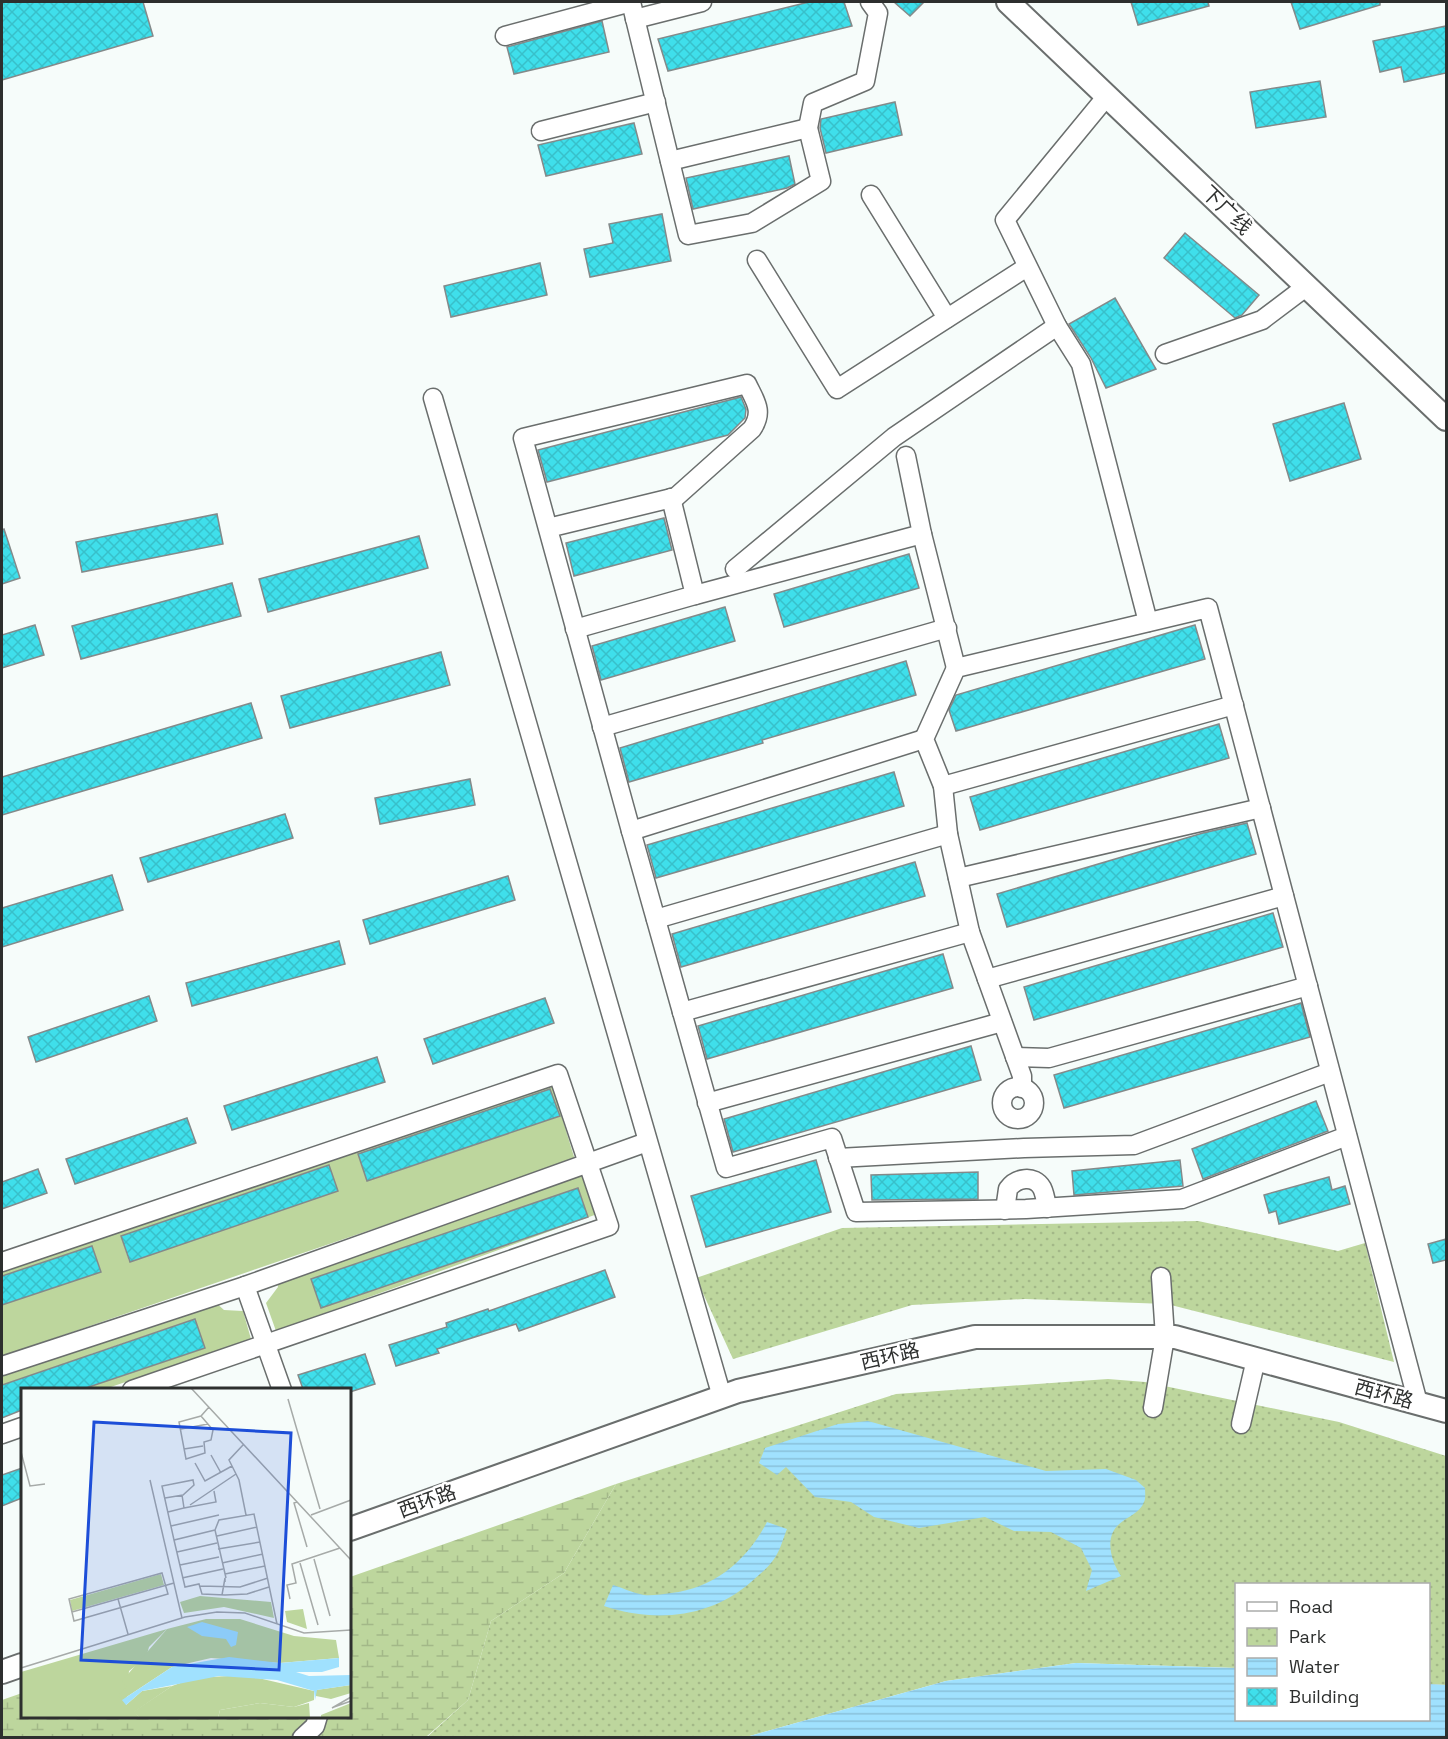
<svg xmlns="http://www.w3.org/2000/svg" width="1448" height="1739" font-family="'Space Grotesk','Noto Sans SC',sans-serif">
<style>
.grass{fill:#bdd69d;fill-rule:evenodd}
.wetland{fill:url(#wetland-marsh)}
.park{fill:url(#park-dots)}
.water{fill:url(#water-rules)}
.building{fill:url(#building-cross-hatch);stroke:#848a8a;stroke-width:1.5}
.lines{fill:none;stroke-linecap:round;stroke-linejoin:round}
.minor-casing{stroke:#6a6e6d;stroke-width:21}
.major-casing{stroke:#6a6e6d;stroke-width:26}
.minor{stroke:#fff;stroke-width:18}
.major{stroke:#fff;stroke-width:22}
.labels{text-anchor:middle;stroke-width:5;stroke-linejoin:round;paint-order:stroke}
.street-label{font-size:20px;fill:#2d2f2e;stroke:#fff}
.inset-road{fill:none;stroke:#a6aaa8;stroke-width:1.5}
.view{fill:#1d4ed8;fill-opacity:0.15;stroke:#1d4ed8;stroke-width:3}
.inset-edge{fill:none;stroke:#2d2f2e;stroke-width:3}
</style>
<defs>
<pattern id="wetland-marsh" width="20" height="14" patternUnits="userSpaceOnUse" patternTransform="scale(1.5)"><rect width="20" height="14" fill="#bdd69d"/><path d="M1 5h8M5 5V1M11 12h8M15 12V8" fill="none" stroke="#a3b888"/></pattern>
<pattern id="park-dots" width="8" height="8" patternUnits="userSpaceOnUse" patternTransform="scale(1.5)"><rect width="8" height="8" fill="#bdd69d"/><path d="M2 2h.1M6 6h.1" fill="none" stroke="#a3b888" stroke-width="1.8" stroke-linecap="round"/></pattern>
<pattern id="water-rules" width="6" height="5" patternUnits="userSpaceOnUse" patternTransform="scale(1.5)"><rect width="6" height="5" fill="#a0e1fe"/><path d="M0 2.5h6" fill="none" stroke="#8ac1da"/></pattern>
<pattern id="building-cross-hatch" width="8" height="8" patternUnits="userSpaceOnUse" patternTransform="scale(1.5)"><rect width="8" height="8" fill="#3fdfeb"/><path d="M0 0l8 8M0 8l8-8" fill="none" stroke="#38c0ca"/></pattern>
</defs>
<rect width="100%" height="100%" fill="#f6fcfa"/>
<g class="grass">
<path d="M 552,1085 L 575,1160 L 2,1356 L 2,1305 L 101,1271 L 92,1246 L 2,1276 L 2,1272 ZM 550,1089 L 559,1116 L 367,1181 L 358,1154 ZM 328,1165 L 337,1191 L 129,1261 L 121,1236 Z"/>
<polygon points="576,1174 588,1177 600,1213 276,1331 266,1303 278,1287 277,1280"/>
<path d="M 214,1301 L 224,1310 L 243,1311 L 251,1339 L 105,1389 L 82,1389 L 72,1361 L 2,1385 L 2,1373 ZM 195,1319 L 205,1348 L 101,1383 L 91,1354 Z"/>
</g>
<polygon class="wetland" points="616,1484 564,1573 491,1621 468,1700 426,1737 2,1738 2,1700 22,1693 22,1716 350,1716 350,1577"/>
<g class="park">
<polygon points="1198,1221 1338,1251 1365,1243 1394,1362 1167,1304 1025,1299 912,1305 733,1359 696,1278 842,1228"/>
<polygon points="1108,1379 1145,1382 1339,1422 1446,1456 1446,1685 1429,1684 1428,1584 1236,1584 1236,1668 1076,1663 946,1681 746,1737 426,1738 468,1700 491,1621 564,1573 616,1484 896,1394"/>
</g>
<g class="water">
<path d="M 868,1421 L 1046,1471 L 1106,1469 L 1136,1480 L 1145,1488 C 1145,1492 1146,1498 1144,1502 C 1141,1511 1130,1516 1123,1521 C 1103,1534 1110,1559 1121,1576 L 1086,1591 L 1092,1570 L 1081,1548 L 1051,1532 L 1014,1531 L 985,1517 L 919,1528 L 874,1517 L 851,1502 L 815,1497 L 786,1467 L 777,1475 L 759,1463 L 765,1448 L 838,1424 Z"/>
<path d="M 767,1522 L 787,1529 C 783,1539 780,1551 774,1559 C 768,1568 759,1575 751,1582 C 710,1618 655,1623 604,1606 L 613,1585 C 623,1588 633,1593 644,1595 C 652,1596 663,1594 671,1593 C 715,1588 747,1560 767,1522 Z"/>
<polygon points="1076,1663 1236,1668 1236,1720 1428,1720 1429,1684 1446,1685 1446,1737 746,1737 946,1681"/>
</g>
<g class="building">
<polygon points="2,2 143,2 153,36 2,80"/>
<polygon points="809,2 844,2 852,26 668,71 658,39"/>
<polygon points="894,2 924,2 910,16"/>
<polygon points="1131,2 1208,2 1209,6 1138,25"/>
<polygon points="1291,2 1380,2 1380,5 1300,29"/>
<polygon points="602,21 609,52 514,74 507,47"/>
<polygon points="1446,26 1446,73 1404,82 1401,67 1380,72 1373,41"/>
<polygon points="1320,81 1326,117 1256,128 1250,92"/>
<polygon points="895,102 902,135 826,153 820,128 821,119"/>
<polygon points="634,123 642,154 546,176 538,145"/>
<polygon points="789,156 795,184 787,188 693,209 686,178"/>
<polygon points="662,214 671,261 590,277 584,249 613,243 609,224"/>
<polygon points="1185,233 1259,295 1242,315 1235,318 1164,258"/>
<polygon points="540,263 547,295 451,317 444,286"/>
<polygon points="1115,298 1156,369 1106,388 1091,358 1069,324"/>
<polygon points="741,397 746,409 745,418 728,435 547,482 538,450"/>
<polygon points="1344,403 1361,459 1290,481 1273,424"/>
<polygon points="217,514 223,544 82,572 76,542"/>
<polygon points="664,518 672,550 574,576 566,543"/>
<polygon points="4,529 20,578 2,584 2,530"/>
<polygon points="419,536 428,568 268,612 259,579"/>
<polygon points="909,554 919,588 784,627 774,594"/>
<polygon points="232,583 241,616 81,659 72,626"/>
<polygon points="725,607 735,641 601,680 592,646"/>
<polygon points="35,625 44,655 2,668 2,635"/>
<polygon points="1195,625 1205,659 956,731 949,710 956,695"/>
<polygon points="441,652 450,685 290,728 281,696"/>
<polygon points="906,661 916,695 762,740 763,743 629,782 620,748"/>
<polygon points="251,703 262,738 2,815 2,777"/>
<polygon points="1219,724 1229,758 980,830 970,797"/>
<polygon points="894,772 904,806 656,878 647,845"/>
<polygon points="470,779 475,805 380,824 375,798"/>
<polygon points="285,814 293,838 148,882 140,858"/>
<polygon points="1247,823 1256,854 1007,927 997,894 1203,833"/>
<polygon points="915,862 925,896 681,967 672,934"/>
<polygon points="112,875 123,910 2,947 2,908"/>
<polygon points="508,876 515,900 370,944 363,920"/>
<polygon points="1273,913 1283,947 1034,1020 1024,987"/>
<polygon points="339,941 345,964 192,1006 186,983"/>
<polygon points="943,954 953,988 707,1059 698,1026"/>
<polygon points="149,996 157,1021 36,1062 28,1037"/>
<polygon points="545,998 554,1023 433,1064 424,1039"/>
<polygon points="1301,1003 1310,1037 1064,1108 1054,1075"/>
<polygon points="971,1046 981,1080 733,1152 724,1119"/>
<polygon points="377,1057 385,1082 232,1130 224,1106"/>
<polygon points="550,1089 560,1116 367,1181 358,1154"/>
<polygon points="1316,1101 1328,1131 1203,1179 1192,1149"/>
<polygon points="187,1118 196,1143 75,1184 66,1159"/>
<polygon points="816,1160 831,1212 706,1247 691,1196"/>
<polygon points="1180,1160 1183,1186 1074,1195 1072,1171"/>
<polygon points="329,1165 338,1191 130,1262 121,1236"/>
<polygon points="38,1169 47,1193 2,1209 2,1182"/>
<polygon points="978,1172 978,1199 872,1200 871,1175"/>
<polygon points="1329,1177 1332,1190 1345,1186 1350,1204 1279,1224 1276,1211 1269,1213 1264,1195"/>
<polygon points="578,1188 588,1217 321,1308 311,1279"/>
<polygon points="1446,1239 1446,1260 1433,1263 1428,1244"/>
<polygon points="92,1246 101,1272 2,1305 2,1276"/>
<polygon points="605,1270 615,1297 519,1331 516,1324 437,1349 439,1353 396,1366 389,1345 447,1327 446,1323 488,1309 489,1311"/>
<polygon points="195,1319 205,1348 83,1389 22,1389 22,1410 2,1418 2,1385"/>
<polygon points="365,1354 375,1384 350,1392 350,1389 303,1389 298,1375"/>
<polygon points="22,1468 22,1498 2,1506 2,1475"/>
</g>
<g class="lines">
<defs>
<g id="minor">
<polyline points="631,2 688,235 752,223 821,181 808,128 813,103 865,81 878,13 870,2"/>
<polyline points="635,19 702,2"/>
<polyline points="505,36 631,2"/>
<polyline points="1107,96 1005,220 1057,326 1081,364 1148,622"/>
<polyline points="541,131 656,102"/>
<polyline points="670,161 808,128"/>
<polyline points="871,195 947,318"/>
<polyline points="757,260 837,389 1027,267"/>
<polyline points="1165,354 1262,320 1307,286"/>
<polyline points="433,398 722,1397"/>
<path d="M 548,528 L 676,497 L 752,429 C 764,411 755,401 747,384 L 523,438 L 631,831 L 924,739"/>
<polyline points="922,534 956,668"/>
<polyline points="735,569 894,437 1057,326"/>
<polyline points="695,595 922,534 906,456"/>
<polyline points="575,629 695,595 671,498"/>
<polyline points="602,727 947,628"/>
<polyline points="943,786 1234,705"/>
<polyline points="631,831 726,1168 832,1138 856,1212 1026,1209 1182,1199 1347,1136"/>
<polyline points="958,878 1261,808"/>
<polyline points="656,919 948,834"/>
<polyline points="987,979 1284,896"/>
<polyline points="682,1012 970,932"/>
<polyline points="1015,1057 1049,1058 1308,986"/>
<circle cx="1018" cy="1103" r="16"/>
<polyline points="1022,1088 1022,1076 970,932 948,834 943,786 924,739 956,668 1208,608 1418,1403"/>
<polyline points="707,1103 1002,1022"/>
<polyline points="838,1158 1024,1148 1134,1145 1330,1072"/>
<path d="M 1005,1210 L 1008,1189 C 1016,1178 1034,1174 1042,1188 C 1045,1194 1046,1202 1047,1208"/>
<polyline points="2,1262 558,1074 609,1226 132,1390"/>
<polyline points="245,1286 282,1390"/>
<polyline points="2,1366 245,1286 647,1142"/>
<polyline points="1153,1408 1165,1337 1161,1277"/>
<polyline points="1241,1424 1256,1359"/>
<polyline points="2,1434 22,1427"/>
<polyline points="302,1738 315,1726 318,1716"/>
</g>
<g id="major">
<polyline points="1008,2 1446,419"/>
<polyline points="350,1529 738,1391 975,1337 1175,1337 1446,1411"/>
<polyline points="2,1672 22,1665"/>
</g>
</defs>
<use href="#minor" class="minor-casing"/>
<use href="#major" class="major-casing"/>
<use href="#minor" class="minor"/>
<use href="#major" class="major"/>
</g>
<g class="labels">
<g class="street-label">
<text transform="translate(1227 210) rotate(44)" y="7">下广线</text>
<text transform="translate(890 1356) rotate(-13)" y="7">西环路</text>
<text transform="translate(1384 1394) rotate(15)" y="7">西环路</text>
<text transform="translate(427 1501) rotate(-20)" y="7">西环路</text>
</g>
</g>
<g transform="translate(21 1388)">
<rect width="330" height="330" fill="#f6fcfa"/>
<path d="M 140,186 L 143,197 L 51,223 L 49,212 Z" fill="#bdd69d"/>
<path d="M 146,241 L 128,259 L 125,270 L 108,283 L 105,317 L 121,303 L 151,298 L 113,324 L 119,330 L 0,330 L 0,284 ZM 239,315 L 273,319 L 288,315 L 289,330 L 197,330 L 199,322 Z" fill="#bdd69d"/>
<path d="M 179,208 L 250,214 L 253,230 L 203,219 L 163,225 L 159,214 ZM 282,221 L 286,241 L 266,234 L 264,223 ZM 185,231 L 219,231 L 273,248 L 315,252 L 318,270 L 259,275 L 190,270 L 151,279 L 101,312 L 97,307 L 106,299 L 101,293 L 146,241 ZM 224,287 L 293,303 L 293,312 L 273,319 L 239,315 L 199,322 L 197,330 L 119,330 L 112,324 L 151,298 L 173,290 ZM 330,297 L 330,305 L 310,311 L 295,308 L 295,302 ZM 330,315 L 330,330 L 300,330 L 300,327 Z" fill="#bdd69d"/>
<path d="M 181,234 L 217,244 L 215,257 L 210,259 L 205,251 L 181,248 L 166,239 ZM 208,269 L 259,275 L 318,270 L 318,279 L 301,284 L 275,284 L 288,288 L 330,287 L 330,297 L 296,302 L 294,312 L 293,303 L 256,292 L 198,288 L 121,303 L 105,317 L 101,312 L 151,279 Z" fill="#a0e1fe"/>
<path class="inset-road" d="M 170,0 L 330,172M 267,11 L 299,121M 180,28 L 192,42 L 190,52 L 183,54 L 184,65 L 165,71 L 158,34 L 180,28 L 188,19M 160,41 L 187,36M 222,57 L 208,72 L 218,92 L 225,127M 163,61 L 182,58M 0,64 L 9,98 L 24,96M 190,67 L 200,85M 174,75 L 184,93 L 211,78M 129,92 L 161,230M 144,110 L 162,107 L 173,97 L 172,92 L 141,98 L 153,152 L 194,142M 276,114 L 273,115 L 286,159M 169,117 L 215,86M 163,120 L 195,114 L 193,103M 147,124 L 163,120 L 161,107M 290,127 L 330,112M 150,138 L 198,127M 196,148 L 236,139M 153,152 L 164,199 L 178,196 L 181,206 L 204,207 L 226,206 L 248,199M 197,161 L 239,154M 156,164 L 196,155M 293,171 L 309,228M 201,175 L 242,166M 279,175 L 297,237M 159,177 L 198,169M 141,185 L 147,206 L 53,233 L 48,211 ZM 204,186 L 244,178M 161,190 L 202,181M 205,190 L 194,142 L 198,132 L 233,126 L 256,236M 179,198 L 219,199 L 247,190M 201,207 L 204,190 L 204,194M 97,211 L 107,246M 269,211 L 266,197 L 275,195 L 271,176 L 319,160M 51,224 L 153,195M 0,280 L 164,229 L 196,224 L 224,225 L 283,245 L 330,242M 313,319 L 330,313M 311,320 L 330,309"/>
<path class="view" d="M 73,34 L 270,45 L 258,282 L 60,272 Z"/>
<rect width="330" height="330" class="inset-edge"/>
</g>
<rect width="1448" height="1739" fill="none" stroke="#2d2f2e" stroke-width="6"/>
<rect x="1235" y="1583" width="195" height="138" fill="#ffffff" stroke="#abacab" stroke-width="1.5"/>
<rect x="1247" y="1602" width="30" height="9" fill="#ffffff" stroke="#abacab" stroke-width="1.5"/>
<text x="1289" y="1613" font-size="18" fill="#2d2f2e">Road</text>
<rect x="1247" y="1628" width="30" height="18" fill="url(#park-dots)" stroke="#abacab" stroke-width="1.5"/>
<text x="1289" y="1643" font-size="18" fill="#2d2f2e">Park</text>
<rect x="1247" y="1658" width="30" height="18" fill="url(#water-rules)" stroke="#abacab" stroke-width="1.5"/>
<text x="1289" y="1673" font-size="18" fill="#2d2f2e">Water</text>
<rect x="1247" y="1688" width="30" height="18" fill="url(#building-cross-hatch)" stroke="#abacab" stroke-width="1.5"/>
<text x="1289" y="1703" font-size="18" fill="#2d2f2e">Building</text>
</svg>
